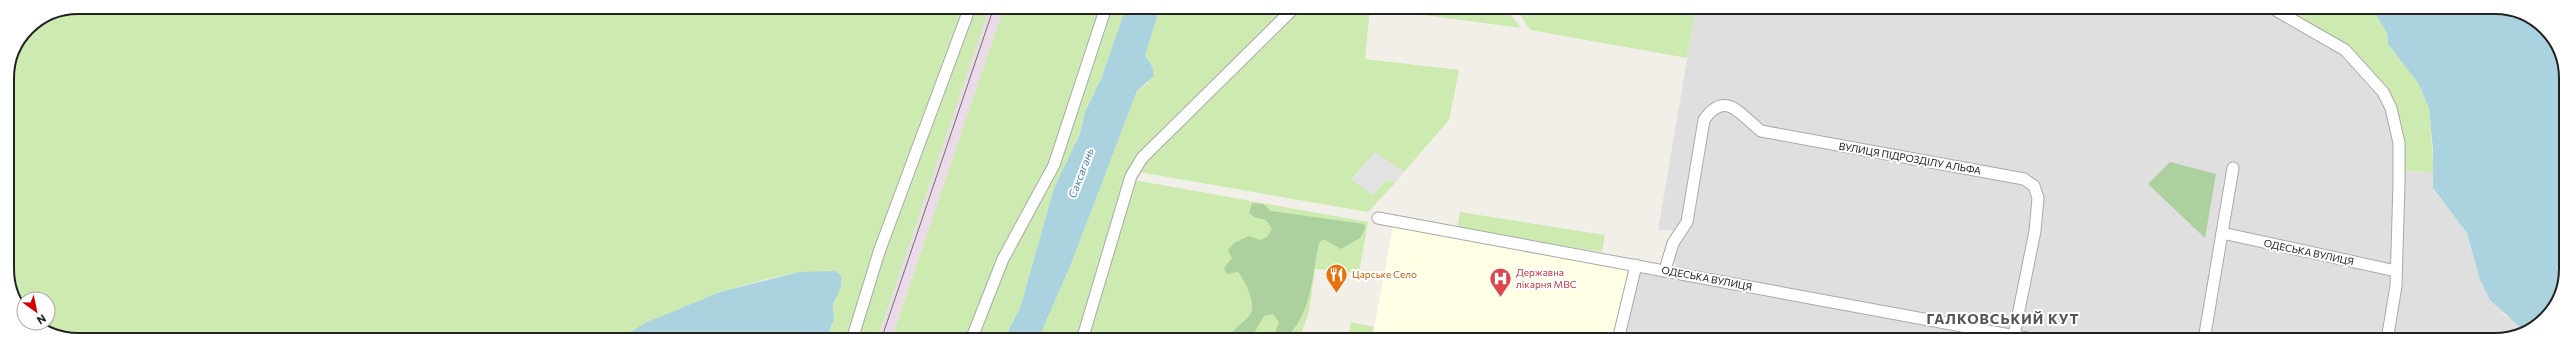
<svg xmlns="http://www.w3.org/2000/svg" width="2573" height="347" font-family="Commissioner,sans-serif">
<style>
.residential{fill:#e0dfdf}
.industrial{fill:#ebdbe8}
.education{fill:#ffffe5}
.grass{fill:#cdebb0}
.forest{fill:#add19e}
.parking{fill:#e2e2e2}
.water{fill:#aad3df}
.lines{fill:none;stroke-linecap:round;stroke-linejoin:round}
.street-casing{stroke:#a9a9a9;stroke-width:13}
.street{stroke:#fff;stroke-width:11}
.tram{stroke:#707070;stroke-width:1}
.labels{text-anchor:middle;stroke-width:4;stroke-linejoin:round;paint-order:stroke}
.street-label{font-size:10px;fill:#222;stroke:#fff}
.health-label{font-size:10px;fill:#be3a42;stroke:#fff;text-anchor:start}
.food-label{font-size:10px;fill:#c56008;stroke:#fff;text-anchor:start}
.water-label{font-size:11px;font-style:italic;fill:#4a7aab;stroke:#fff}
.district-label{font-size:14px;font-weight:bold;letter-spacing:1px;fill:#555;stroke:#fff}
.rim{fill:none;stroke:#222;stroke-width:2}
</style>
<rect width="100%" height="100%" fill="#f2efe9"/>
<g class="residential">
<polygon points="1696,7 2265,8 2343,52 2380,94 2388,109 2395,142 2392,286 2383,340 2070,340 1679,268 1674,263 1673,257 1685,231 1658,230"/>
<polygon points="2402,171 2434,172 2433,188 2467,233 2480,280 2485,290 2505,316 2513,319 2523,330 2495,340 2391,340"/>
<polygon points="1640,271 2001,338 2003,340 1624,340"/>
</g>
<polygon class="industrial" points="990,7 1004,7 891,340 877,340"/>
<polygon class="education" points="1393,226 1628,269 1612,340 1372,340"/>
<g class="grass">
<path d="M 78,7 L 990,7 L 877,340 L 826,340 L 834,319 L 833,304 L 842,281 L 799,272 L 767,279 L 720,292 L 667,314 L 619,340 L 69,339 L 33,323 L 48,323 L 48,299 L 24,299 L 24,311 L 9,287 L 7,78 C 16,31 31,16 78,7 Z"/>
<polygon points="1004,7 1126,7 1101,79 1085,112 1080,134 1054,188 1021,305 1004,340 891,340"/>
<polygon points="1160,7 1289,7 1140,155 1078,340 1038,340 1071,264 1137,91 1148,83 1152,66 1145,56"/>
<polygon points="1301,7 1511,7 1511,15 1521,28 1370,8 1365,59 1459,70 1449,120 1404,172 1375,152 1352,179 1373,195 1386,181 1392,180 1395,183 1368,212 1139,172 1144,162"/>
<polygon points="1519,7 1696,7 1687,58 1530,30 1519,13"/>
<polygon points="2279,8 2372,8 2374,10 2387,33 2388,44 2418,83 2429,108 2434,172 2402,171 2395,107 2347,48"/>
<polygon points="1134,180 1368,222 1359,273 1315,269 1309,312 1299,340 1085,340"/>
<polygon points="1460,212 1605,235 1602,252 1457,229"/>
<polygon points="1351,322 1374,327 1372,340 1348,340"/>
</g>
<g class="forest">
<polygon points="2170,162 2216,174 2205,238 2148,184"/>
<path d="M 1252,203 L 1263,204 L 1271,211 L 1364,224 L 1365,229 L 1360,238 L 1341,249 L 1323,239 L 1319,243 C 1311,280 1313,310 1285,340 L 1278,340 L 1275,333 L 1279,322 L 1273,314 L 1264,316 L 1250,340 L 1235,340 L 1233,332 C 1238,325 1244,322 1249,316 C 1258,306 1245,280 1238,272 L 1227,274 L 1224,268 L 1232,258 L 1228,250 L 1234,243 L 1249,236 L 1260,240 L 1267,237 L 1272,229 L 1266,220 L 1254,217 L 1249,213 Z"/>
</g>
<polygon class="parking" points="1375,152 1404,172 1395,183 1392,180 1386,181 1373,195 1352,180"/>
<g class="water">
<polygon points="1126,7 1160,7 1145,56 1152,66 1154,76 1137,91 1071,264 1038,340 1004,340 1021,305 1054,188 1080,134 1085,112 1101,79"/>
<polygon points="2372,8 2504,8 2542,25 2565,64 2565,278 2542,322 2523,330 2490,300 2480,280 2467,233 2433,188 2433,150 2429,108 2418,83 2388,44 2387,33"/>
<polygon points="834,271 841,275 841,287 833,304 834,319 826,340 619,340 645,323 720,292 799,272"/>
</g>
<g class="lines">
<defs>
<g id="street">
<polyline points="2272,8 2345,50 2383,92 2391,108 2399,143 2399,182 2396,286 2387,340"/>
<polyline points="2233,168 2222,233 2396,271"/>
<polyline points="1378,218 2037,340"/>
<path d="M 1665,270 L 1673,243 L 1687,222 L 1704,120 C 1726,88 1742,117 1761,131 L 2024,179 L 2034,186 L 2038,198 L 2035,231 L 2013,340"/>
<polyline points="852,340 879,252 970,7"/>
<polyline points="971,340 1003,259 1054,165 1106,7"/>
<polyline points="1082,340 1131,176 1142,158 1295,7"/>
<polyline points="1618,340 1636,265"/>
<polyline points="2204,340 2222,233"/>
</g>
</defs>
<use href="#street" class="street-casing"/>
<use href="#street" class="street"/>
<polyline class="tram" points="881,340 994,7"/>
</g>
<defs>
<symbol id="restaurant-pin" viewBox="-11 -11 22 30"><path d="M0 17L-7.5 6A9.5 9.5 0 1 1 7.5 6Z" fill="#e8710a" stroke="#fff"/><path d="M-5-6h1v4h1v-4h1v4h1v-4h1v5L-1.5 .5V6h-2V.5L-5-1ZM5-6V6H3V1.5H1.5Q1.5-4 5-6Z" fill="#fff"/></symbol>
<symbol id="hospital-pin" viewBox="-11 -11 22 30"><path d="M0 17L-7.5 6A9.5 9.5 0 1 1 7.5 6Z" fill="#e0444e" stroke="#fff"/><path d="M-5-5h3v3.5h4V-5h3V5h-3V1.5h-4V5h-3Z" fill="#fff"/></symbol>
</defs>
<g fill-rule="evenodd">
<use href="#restaurant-pin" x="1324" y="262" width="25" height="34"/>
<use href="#hospital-pin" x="1488" y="266" width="25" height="34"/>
</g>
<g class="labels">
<g class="street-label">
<text transform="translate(1910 158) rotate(10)" y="4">ВУЛИЦЯ ПІДРОЗДІЛУ АЛЬФА</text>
<text transform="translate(2309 252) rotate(12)" y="4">ОДЕСЬКА ВУЛИЦЯ</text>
<text transform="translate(1707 278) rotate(11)" y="4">ОДЕСЬКА ВУЛИЦЯ</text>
</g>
<g class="health-label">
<text x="1516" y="276">Державна<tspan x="1516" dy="12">лікарня МВС</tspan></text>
</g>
<g class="food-label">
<text x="1352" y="278">Царське Село</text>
</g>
<g class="water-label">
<text transform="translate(1081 173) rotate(-69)" y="4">Саксагань</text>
</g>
<g class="district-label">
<text x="2003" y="324">ГАЛКОВСЬКИЙ КУТ</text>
</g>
</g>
<path d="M0 0H2573V347H0ZM78 14H2495A64 64 0 0 1 2559 78V269A64 64 0 0 1 2495 333H78A64 64 0 0 1 14 269V78A64 64 0 0 1 78 14Z" fill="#fff" fill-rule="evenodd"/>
<path class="rim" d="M78 14H2495A64 64 0 0 1 2559 78V269A64 64 0 0 1 2495 333H78A64 64 0 0 1 14 269V78A64 64 0 0 1 78 14Z"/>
<g transform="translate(36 311) rotate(147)"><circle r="19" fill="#ffffff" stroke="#a7a7a7"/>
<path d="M0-3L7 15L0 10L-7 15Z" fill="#d40000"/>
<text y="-6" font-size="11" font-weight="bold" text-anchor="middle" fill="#222222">N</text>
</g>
</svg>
